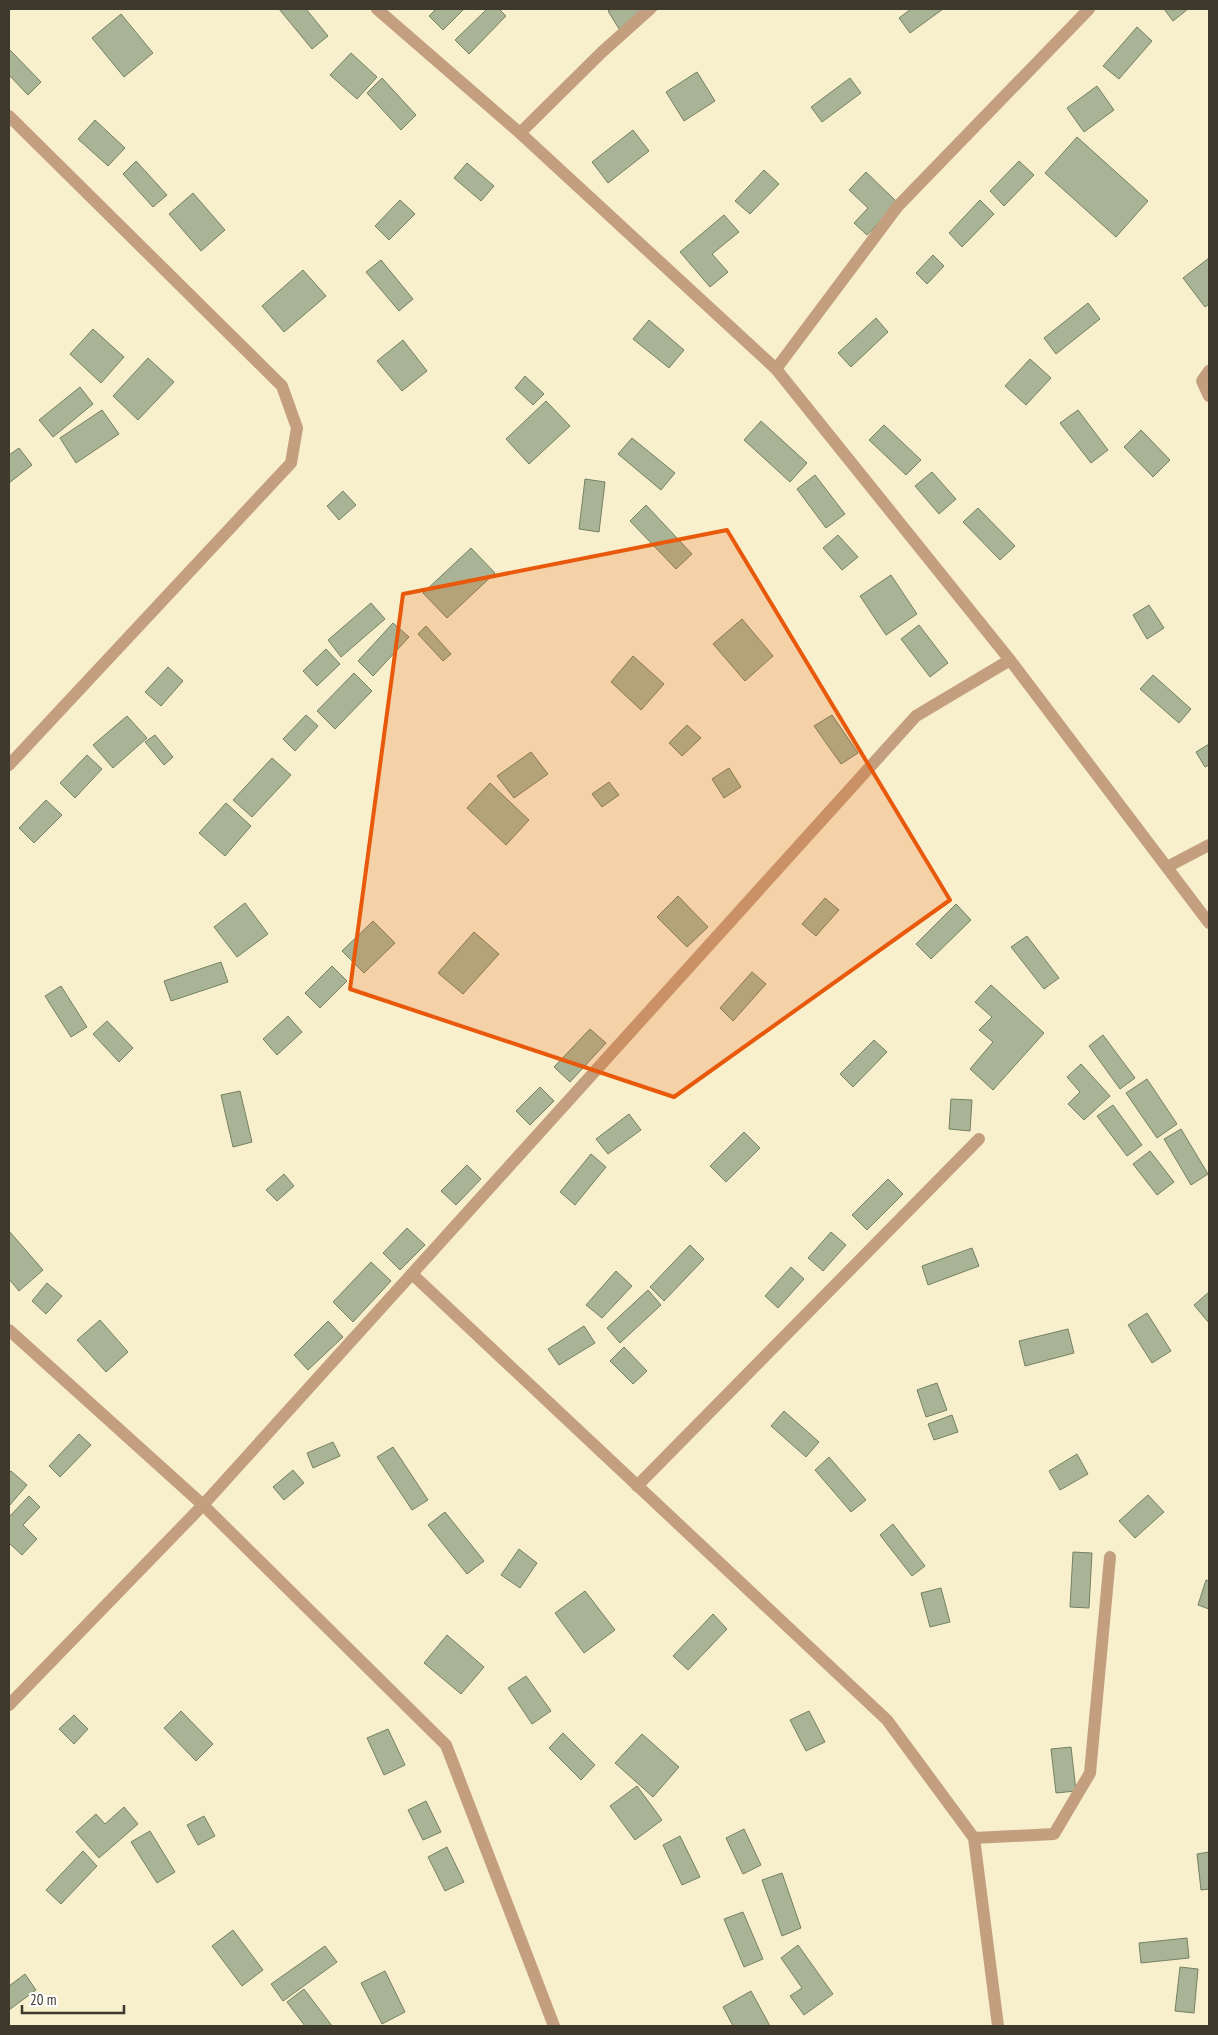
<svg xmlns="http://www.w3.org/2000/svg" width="1218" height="2035" font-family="'PT Sans Narrow',sans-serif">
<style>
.building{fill:#a8b495;stroke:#758163}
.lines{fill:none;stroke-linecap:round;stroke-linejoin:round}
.minor{stroke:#c39f7f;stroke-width:12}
.marked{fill:#e8590c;fill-opacity:0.2;stroke:#e8590c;stroke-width:4;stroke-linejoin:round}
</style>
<rect width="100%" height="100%" fill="#f8efcd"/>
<g class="building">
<polygon points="279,9 306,9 328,36 312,49"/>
<polygon points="436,9 464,9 443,30 429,16"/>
<polygon points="487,9 499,9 506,16 469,54 455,40"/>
<polygon points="612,9 658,9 621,32 608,11"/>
<polygon points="911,9 943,9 910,33 899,18"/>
<polygon points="1164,9 1188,9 1173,21"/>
<polygon points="121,14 153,53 124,77 92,38"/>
<polygon points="1137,27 1152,41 1119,79 1103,66"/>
<polygon points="9,49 41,82 28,95 9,75"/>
<polygon points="351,53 377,77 357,99 330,75"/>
<polygon points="697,72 715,101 684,121 666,92"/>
<polygon points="382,78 416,115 401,130 367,93"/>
<polygon points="850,78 861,93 822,122 811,107"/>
<polygon points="1097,86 1114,110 1084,132 1067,108"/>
<polygon points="95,120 125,148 108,166 78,139"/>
<polygon points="633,130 649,151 608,183 592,162"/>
<polygon points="1077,137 1148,201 1116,237 1045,173"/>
<polygon points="136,161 167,195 153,207 123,174"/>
<polygon points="1019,161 1034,175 1004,206 990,191"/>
<polygon points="467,163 494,186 481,201 454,178"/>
<polygon points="764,170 779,184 750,214 735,201"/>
<polygon points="866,172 898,203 867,235 854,223 868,208 849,190"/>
<polygon points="193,193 225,230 201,251 169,214"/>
<polygon points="400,200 415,214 389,240 375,226"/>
<polygon points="980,200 994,214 962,247 949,233"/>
<polygon points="724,215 739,232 712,254 728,272 710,287 680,252"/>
<polygon points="933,255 944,266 927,284 916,273"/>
<polygon points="1209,258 1209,304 1205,307 1183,278"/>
<polygon points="381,260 413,299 399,311 366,272"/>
<polygon points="303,270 326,296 284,332 262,306"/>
<polygon points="1088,303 1100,319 1056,354 1044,338"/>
<polygon points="876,318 888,332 851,367 838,353"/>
<polygon points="649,320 684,350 669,368 633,339"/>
<polygon points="93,329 124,357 101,383 70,354"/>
<polygon points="403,340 427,371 402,391 377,361"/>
<polygon points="148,358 174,382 138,420 113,396"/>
<polygon points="1030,359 1051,378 1026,405 1005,386"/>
<polygon points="525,376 544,394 533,405 515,388"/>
<polygon points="80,387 93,404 53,437 39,420"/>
<polygon points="546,401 570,426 529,464 506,439"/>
<polygon points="102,410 119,434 76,463 60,438"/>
<polygon points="1078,410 1108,450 1091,463 1060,423"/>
<polygon points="761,421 807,463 790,482 744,440"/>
<polygon points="884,425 921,460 906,475 869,440"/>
<polygon points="1141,430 1170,460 1153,477 1124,447"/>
<polygon points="632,438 675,473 661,490 618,454"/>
<polygon points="19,448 32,465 9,483 9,455"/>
<polygon points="932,472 956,499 939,514 915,486"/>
<polygon points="815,475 845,514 826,528 797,489"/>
<polygon points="585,479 605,482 599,532 579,529"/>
<polygon points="343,491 356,505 339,520 327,506"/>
<polygon points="646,505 692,554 676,569 630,521"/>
<polygon points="978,508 1015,546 1000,560 963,522"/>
<polygon points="838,535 858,557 842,570 823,548"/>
<polygon points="471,548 495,573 447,618 423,593"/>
<polygon points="891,575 917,614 886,635 860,596"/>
<polygon points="371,603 385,619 341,657 328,640"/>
<polygon points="1149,605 1164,628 1147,639 1133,615"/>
<polygon points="742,619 773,656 745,681 713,644"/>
<polygon points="393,623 409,637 373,676 358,661"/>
<polygon points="919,625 948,663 930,677 901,639"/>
<polygon points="426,626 451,654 443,661 418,634"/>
<polygon points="326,649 340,664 317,686 303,671"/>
<polygon points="633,656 664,684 641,710 611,682"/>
<polygon points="168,667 183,681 161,706 145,692"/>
<polygon points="354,673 372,691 335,729 317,711"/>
<polygon points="1153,675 1191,709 1179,723 1140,689"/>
<polygon points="306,715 318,726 295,751 283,739"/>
<polygon points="832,715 858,753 841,764 814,726"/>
<polygon points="127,716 147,738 113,768 93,745"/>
<polygon points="687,725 701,738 682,756 669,743"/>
<polygon points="155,735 173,757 164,765 145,742"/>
<polygon points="1209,744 1209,765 1205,767 1196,752"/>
<polygon points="531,752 548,774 514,798 497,776"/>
<polygon points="87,755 102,769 75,798 60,783"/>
<polygon points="272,758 291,775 252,817 233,800"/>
<polygon points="729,768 741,787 724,798 712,779"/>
<polygon points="609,782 619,795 602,807 592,794"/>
<polygon points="490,783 529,820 506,845 467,808"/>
<polygon points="46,800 62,815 34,843 19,828"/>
<polygon points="226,803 251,826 225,856 199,833"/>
<polygon points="678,896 708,927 687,947 657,917"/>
<polygon points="825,898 839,910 816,936 802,924"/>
<polygon points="245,903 268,934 237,957 214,927"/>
<polygon points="956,904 971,920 931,959 916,944"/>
<polygon points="373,921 395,943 364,973 342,951"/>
<polygon points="474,932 499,954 463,994 438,973"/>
<polygon points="1027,936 1059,978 1044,989 1011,947"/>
<polygon points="221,962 228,982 171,1001 164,981"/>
<polygon points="332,966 347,981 320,1008 305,993"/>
<polygon points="752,972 766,984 733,1021 720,1008"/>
<polygon points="991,985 1044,1033 993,1090 970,1069 993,1042 979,1030 992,1017 975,1002"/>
<polygon points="61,986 87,1027 71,1037 45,996"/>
<polygon points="288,1016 302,1032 277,1055 263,1039"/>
<polygon points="107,1021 133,1048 119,1062 93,1034"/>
<polygon points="590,1029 606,1043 570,1082 554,1067"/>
<polygon points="1103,1035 1135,1078 1120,1089 1089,1046"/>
<polygon points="874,1040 887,1052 853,1087 840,1074"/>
<polygon points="1081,1064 1110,1096 1084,1120 1068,1104 1080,1092 1067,1077"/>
<polygon points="1147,1079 1177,1124 1157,1138 1126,1093"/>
<polygon points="540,1087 554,1101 530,1125 516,1111"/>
<polygon points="240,1091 252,1142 233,1147 221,1095"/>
<polygon points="951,1099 972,1100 970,1131 949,1129"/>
<polygon points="1113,1105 1142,1145 1127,1156 1097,1116"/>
<polygon points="629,1114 641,1130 608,1154 596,1139"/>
<polygon points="1181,1129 1208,1174 1191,1185 1164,1139"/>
<polygon points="744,1132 760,1148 726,1182 710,1166"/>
<polygon points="1150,1151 1174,1182 1157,1195 1133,1164"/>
<polygon points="591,1154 606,1167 575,1205 560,1192"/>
<polygon points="467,1165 481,1179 456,1205 441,1191"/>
<polygon points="284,1174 294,1186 277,1201 266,1190"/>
<polygon points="888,1179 903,1194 867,1230 852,1215"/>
<polygon points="407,1228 425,1245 400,1270 383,1253"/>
<polygon points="9,1231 43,1270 19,1291 9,1279"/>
<polygon points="831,1232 846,1245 823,1271 808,1258"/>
<polygon points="690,1245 704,1259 664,1301 650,1287"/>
<polygon points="972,1248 979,1266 928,1285 922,1266"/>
<polygon points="371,1262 391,1281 353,1322 333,1302"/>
<polygon points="791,1267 804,1279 778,1308 765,1296"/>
<polygon points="616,1271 632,1286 602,1318 586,1305"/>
<polygon points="47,1283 62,1296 46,1314 32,1301"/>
<polygon points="648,1290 661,1305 620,1343 607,1328"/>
<polygon points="1209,1292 1209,1323 1194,1305"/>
<polygon points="1147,1313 1171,1351 1152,1363 1128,1325"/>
<polygon points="100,1320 128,1352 106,1372 77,1340"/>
<polygon points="328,1321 343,1337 308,1370 294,1355"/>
<polygon points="584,1326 595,1343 559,1365 548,1349"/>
<polygon points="1068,1329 1074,1353 1025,1366 1019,1341"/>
<polygon points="624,1347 647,1371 633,1384 610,1361"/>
<polygon points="937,1383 947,1410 926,1417 917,1390"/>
<polygon points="784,1411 819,1442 806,1457 771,1426"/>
<polygon points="952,1415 958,1432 934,1440 928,1424"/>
<polygon points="79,1434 91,1445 60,1477 49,1466"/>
<polygon points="333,1442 340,1456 313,1468 307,1453"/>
<polygon points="393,1447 428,1500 412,1510 377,1457"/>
<polygon points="1077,1454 1088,1474 1060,1490 1049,1471"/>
<polygon points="829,1457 866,1500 851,1512 815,1470"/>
<polygon points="293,1470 304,1483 284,1500 273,1487"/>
<polygon points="11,1471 27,1485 9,1506 9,1473"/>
<polygon points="1148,1495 1164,1512 1135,1538 1119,1521"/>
<polygon points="29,1496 40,1507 23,1525 37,1539 22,1555 9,1543 9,1517"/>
<polygon points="445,1512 484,1561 467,1574 428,1525"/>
<polygon points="893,1524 925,1566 912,1576 880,1535"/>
<polygon points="519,1549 537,1563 520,1588 501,1575"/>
<polygon points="1073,1552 1092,1553 1089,1608 1070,1607"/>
<polygon points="1206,1580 1209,1581 1209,1609 1198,1605"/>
<polygon points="941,1588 950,1622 930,1627 921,1593"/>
<polygon points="585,1591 615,1630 584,1653 555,1613"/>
<polygon points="713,1614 727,1629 688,1670 673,1656"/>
<polygon points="447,1635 484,1667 461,1694 424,1663"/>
<polygon points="526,1676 551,1711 532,1724 508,1688"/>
<polygon points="181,1711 213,1744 196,1761 164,1728"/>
<polygon points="809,1711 825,1742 806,1751 790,1720"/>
<polygon points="74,1715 88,1729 74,1744 59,1729"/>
<polygon points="388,1729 405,1765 384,1775 367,1738"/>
<polygon points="563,1733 595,1765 581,1780 549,1748"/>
<polygon points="642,1734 679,1767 653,1797 615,1763"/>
<polygon points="1071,1747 1076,1791 1056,1793 1051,1749"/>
<polygon points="637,1786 662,1820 635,1840 610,1806"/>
<polygon points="426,1801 441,1832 423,1840 408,1810"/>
<polygon points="124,1807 138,1824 99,1858 76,1832 96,1814 105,1824"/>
<polygon points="204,1816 215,1836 198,1845 187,1825"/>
<polygon points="744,1829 761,1865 743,1874 726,1838"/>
<polygon points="150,1831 175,1872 157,1883 131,1842"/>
<polygon points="680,1836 700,1877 682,1885 663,1845"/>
<polygon points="447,1847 464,1882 445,1891 428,1857"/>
<polygon points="83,1851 97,1866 61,1904 46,1890"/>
<polygon points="1209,1852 1209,1889 1201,1890 1197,1854"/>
<polygon points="782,1873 801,1928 782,1936 762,1880"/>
<polygon points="743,1912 763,1959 744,1967 724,1919"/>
<polygon points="233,1930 263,1970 242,1986 212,1946"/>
<polygon points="1187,1938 1189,1958 1141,1963 1139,1943"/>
<polygon points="798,1945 833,1994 804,2015 790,1996 802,1988 781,1958"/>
<polygon points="325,1946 337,1962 283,2001 271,1984"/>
<polygon points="1180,1967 1198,1969 1194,2013 1175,2011"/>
<polygon points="385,1971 405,2012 382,2024 361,1983"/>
<polygon points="25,1974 36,1990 9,2010 9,1986"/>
<polygon points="304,1989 332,2026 305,2026 287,2002"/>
<polygon points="751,1991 770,2026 733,2026 723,2007"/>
</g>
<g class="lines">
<g class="minor">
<polyline points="377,9 520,133 776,369 1010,660 1209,923"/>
<polyline points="9,116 282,386 297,428 291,463 9,765"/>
<polyline points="520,133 602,52 650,9"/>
<polyline points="776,369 898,206 1089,9"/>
<polyline points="1209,371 1202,381 1209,396"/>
<polyline points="1167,867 1209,845"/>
<polyline points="412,1274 887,1720 974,1838 998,2026"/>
<polyline points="9,1330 203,1505 446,1745 554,2026"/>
<polyline points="637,1486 979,1139"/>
<polyline points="9,1705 203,1505 916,716 1010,660"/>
<polyline points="974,1838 1054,1834 1090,1773 1110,1557"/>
</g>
</g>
<path class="marked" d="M 727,530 L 950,900 L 674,1097 L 350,989 L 403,594 Z"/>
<rect width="1218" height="2035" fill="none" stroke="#3d392c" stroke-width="20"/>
<path d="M22 2005v8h102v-8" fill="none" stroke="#3d392c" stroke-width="2.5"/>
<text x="30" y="2005" font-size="15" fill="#3d392c" stroke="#ffffff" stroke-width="4" paint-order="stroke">20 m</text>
</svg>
